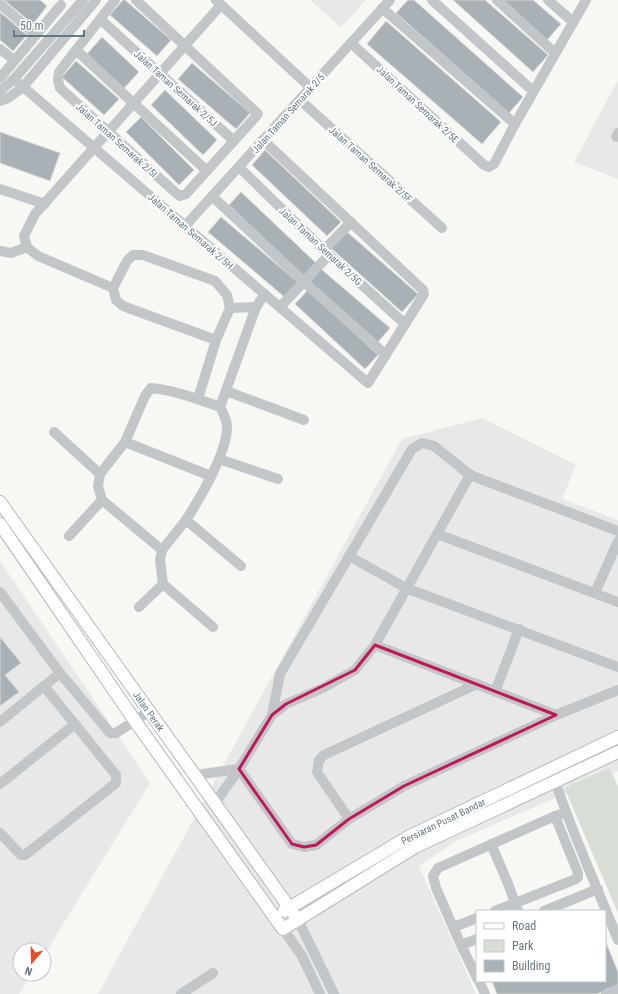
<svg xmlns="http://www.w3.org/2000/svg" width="618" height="994" font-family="'Roboto Condensed',sans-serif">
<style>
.built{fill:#e7e8e7}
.green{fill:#d8ded5}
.building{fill:#a9b1b6;stroke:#d8d8d6}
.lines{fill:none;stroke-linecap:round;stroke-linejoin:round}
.major-casing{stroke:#b5babd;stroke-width:14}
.minor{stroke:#c2c6c9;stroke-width:10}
.major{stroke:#fff;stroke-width:12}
.marked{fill:none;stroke:#c2185b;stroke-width:3;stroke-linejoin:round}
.labels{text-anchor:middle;stroke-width:4;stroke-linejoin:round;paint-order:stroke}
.street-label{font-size:10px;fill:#667884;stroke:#fff}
</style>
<rect width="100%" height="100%" fill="#f7f7f4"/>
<g class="built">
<polygon points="310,0 366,0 341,27"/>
<polygon points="618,80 618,179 574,162"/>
<polygon points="482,418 576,465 562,499 618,520 618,771 456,841 419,866 476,994 98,994 402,439"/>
<polygon points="0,561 150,783 44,955 44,950 20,950 20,974 32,974 19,994 0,994"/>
</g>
<polygon class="green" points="610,768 618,787 618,913 565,789 568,786"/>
<g class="building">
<polygon points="4,0 40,0 47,6 33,24"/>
<polygon points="123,0 125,0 171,40 157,56 110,15"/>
<polygon points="408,0 414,0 523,97 509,113 396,13"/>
<polygon points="453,0 485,0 548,55 533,72"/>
<polygon points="499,0 533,0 561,24 546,41"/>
<polygon points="0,12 27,35 13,51 0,40"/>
<polygon points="386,21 501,122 482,144 367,44"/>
<polygon points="102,37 139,72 124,88 87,54"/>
<polygon points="76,61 119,99 104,115 62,77"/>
<polygon points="192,63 250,113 236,129 178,79"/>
<polygon points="165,90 217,140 203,155 151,105"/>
<polygon points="141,117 194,170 179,185 126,132"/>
<polygon points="0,132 60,153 50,181 0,163"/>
<polygon points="265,150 341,222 327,236 252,165"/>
<polygon points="241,192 317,264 305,277 229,205"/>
<polygon points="221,217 301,285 288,300 208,232"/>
<polygon points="346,231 418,294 402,312 331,248"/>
<polygon points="321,269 390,328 378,342 309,283"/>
<polygon points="308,290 378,355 365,369 295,304"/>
<polygon points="0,637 21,663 5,675 19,692 0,706"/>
<polygon points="605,940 618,972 618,986 597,994 497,994 492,981 605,981"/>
</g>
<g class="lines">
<defs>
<g id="major">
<polyline points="0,502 298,920"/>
<polyline points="0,524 135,721 283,929 415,847 618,752"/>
<polyline points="284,911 410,836 618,737"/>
</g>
</defs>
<use href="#major" class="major-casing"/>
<g class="minor">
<polyline points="115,0 59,72 58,80 60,88 176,193 180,196 186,194 258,114 136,0"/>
<polyline points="216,0 311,88"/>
<polyline points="432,0 533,91"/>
<polyline points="497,0 555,53"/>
<polyline points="548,0 573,22"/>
<polyline points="0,4 36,35"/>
<polyline points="382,8 515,124"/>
<polyline points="100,19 234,141"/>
<polyline points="351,43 484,165 489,167 494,164 515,124 586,0"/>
<polyline points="0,49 14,60"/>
<polyline points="76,50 207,171"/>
<polyline points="0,78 61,5"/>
<polyline points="14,79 368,383 424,294 423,290 263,140"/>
<polyline points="0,91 14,79 83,0"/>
<polyline points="300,100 442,228"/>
<polyline points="0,101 8,98 23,87 96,0"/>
<polyline points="616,137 618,133"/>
<polyline points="239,167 329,255 405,324"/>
<polyline points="0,189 45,204"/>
<polyline points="212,196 304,282 386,355"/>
<polyline points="185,226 390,0"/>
<polyline points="324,250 351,222"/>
<polyline points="0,251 11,253 27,247"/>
<polyline points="113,288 127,261 133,255 143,255 215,281 227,295 230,308 216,340"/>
<polyline points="280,307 329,255"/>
<polyline points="230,308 256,307"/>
<polyline points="226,391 304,420"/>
<polyline points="198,399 216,340 123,306 116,300 113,288 38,256 27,247 24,236 35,214 221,5"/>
<polyline points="220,407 256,307 265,294"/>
<polyline points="54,432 100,474"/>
<polyline points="125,442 211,476"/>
<polyline points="219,459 278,479"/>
<path d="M 102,500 L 98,486 L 100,474 L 125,442 L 145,396 L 151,388 C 174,390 198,399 220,407 C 224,414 227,420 227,427 C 227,453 200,498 186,520 L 241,566"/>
<polyline points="186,520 162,550 160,560 163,584 213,627"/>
<polyline points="437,534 618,602"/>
<polyline points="69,536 102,500 162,550"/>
<polyline points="349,556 406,588 618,667"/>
<polyline points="0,592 60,673"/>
<polyline points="595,593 618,541"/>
<polyline points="139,607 163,584"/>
<polyline points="375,645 556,715"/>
<polyline points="495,692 519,629"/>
<polyline points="272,715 280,674 412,449 422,443 434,446 470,475"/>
<polyline points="0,722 60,673 110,733 116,733 150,711"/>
<polyline points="239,769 292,844 304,847 316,845 349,819 404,786 556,715 618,690"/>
<polyline points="195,775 239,769"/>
<path d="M 555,781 C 573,835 597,887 618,940"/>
<polyline points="0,784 75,724"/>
<polyline points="215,803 239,769 272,715 286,704 323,688 355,670 375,645 470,475 618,531"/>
<polyline points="349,819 317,772 319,760 324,755 477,684"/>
<polyline points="0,833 21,855 25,855 116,783 116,775 44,686"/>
<polyline points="491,844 507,881 518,911"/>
<polyline points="495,911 576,879 578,877 578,873 555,816"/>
<polyline points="544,911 598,889"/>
<polyline points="298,920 334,994"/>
<polyline points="454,927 477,918"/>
<polyline points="283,929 302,956 320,994"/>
<polyline points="477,939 461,945 436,888 433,876 438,868 555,816 565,813"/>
<polyline points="461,945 477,978"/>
<polyline points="479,981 485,994"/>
<polyline points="181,994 213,973"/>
<polyline points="606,994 618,989"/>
</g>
<use href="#major" class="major"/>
</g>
<path class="marked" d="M 375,645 L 556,715 L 404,786 L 349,819 L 316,845 L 304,847 L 292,844 L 239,769 L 272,715 L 286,704 L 355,670 Z"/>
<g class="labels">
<g class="street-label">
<text transform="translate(176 88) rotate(42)" y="4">Jalan Taman Semarak 2/5J</text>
<text transform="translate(418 104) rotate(43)" y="4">Jalan Taman Semarak 2/5E</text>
<text transform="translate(288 113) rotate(-48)" y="4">Jalan Taman Semarak 2/5</text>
<text transform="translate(117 140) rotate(42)" y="4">Jalan Taman Semarak 2/5I</text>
<text transform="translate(371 164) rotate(42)" y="4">Jalan Taman Semarak 2/5F</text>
<text transform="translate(191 231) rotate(41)" y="4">Jalan Taman Semarak 2/5H</text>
<text transform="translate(321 246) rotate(43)" y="4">Jalan Taman Semarak 2/5G</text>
<text transform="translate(149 711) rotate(55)" y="4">Jalan Perak</text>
<text transform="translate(443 821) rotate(-26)" y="4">Persiaran Pusat Bandar</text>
</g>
</g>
<rect x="476" y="910" width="130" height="72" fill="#ffffff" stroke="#c2c9ce"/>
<rect x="484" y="923" width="20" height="6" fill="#ffffff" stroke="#c2c9ce"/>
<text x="512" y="930" font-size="12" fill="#667884">Road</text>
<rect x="484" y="940" width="20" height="12" fill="#d8ded5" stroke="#c2c9ce"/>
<text x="512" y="950" font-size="12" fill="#667884">Park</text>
<rect x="484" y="960" width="20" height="12" fill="#a9b1b6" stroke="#c2c9ce"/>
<text x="512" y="970" font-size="12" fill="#667884">Building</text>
<g transform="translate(32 962) rotate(200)"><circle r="19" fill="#ffffff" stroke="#c2c9ce"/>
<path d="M0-3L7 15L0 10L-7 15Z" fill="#e04f2a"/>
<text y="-6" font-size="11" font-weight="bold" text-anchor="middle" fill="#667884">N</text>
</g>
<path d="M14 30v6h70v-6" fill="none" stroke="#667884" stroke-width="2"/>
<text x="20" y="30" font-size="12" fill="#667884" stroke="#ffffff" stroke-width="3" paint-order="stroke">50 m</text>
</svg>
